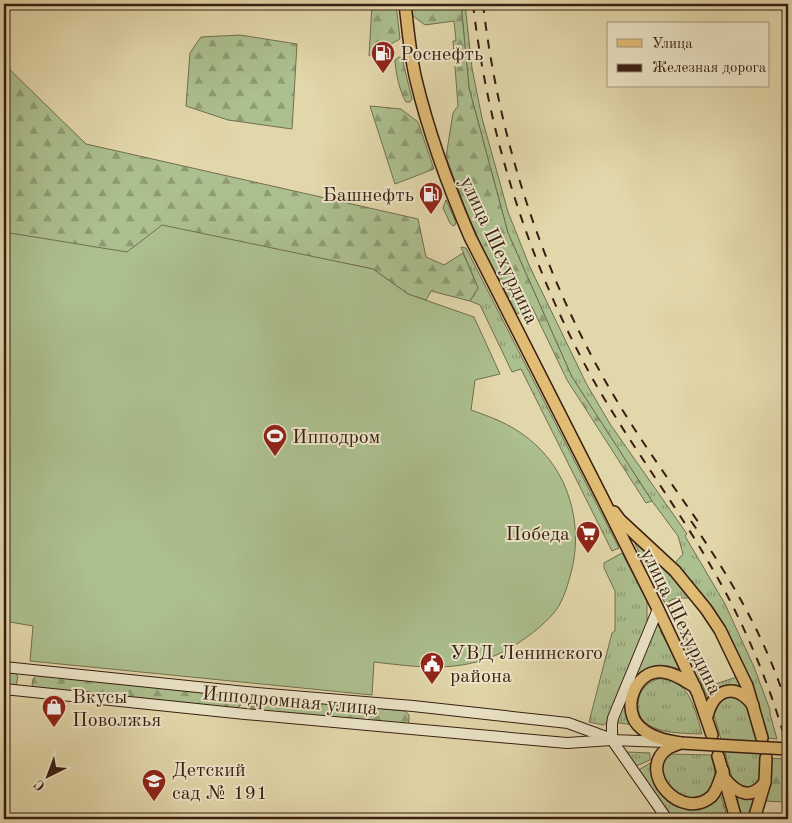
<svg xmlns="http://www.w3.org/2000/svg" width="792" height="823" font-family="'Old Standard TT',serif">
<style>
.grass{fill:url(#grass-tufts);stroke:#726e50}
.forest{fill:url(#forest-firs);stroke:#726e50}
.garden{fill:#acbf8e;stroke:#726e50}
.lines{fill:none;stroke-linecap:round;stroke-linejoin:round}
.secondary-casing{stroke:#381e11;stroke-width:12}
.primary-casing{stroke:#381e11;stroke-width:14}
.secondary{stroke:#ece5c8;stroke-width:10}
.primary{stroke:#e1bc75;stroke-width:11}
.rail{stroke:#381e11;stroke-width:2;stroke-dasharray:9 9;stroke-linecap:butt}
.primary-bridge-casing{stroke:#381e11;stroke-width:14;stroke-linecap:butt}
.primary-bridge{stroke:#e1bc75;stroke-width:11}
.labels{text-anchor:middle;stroke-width:4;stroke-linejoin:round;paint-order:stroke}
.poi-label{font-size:20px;fill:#381e11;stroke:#ece5c8;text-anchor:start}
.street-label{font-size:20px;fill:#381e11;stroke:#ece5c8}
</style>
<defs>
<pattern id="grass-tufts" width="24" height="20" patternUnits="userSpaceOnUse" patternTransform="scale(1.25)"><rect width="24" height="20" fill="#acbf8e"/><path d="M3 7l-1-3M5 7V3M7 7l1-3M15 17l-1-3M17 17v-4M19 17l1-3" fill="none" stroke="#8d9b73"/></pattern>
<pattern id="forest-firs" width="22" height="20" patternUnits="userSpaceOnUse" patternTransform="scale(1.25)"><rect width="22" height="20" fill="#acbf8e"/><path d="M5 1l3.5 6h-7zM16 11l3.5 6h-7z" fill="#8d9b73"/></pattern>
</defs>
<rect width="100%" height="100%" fill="#e2d7aa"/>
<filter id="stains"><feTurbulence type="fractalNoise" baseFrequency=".004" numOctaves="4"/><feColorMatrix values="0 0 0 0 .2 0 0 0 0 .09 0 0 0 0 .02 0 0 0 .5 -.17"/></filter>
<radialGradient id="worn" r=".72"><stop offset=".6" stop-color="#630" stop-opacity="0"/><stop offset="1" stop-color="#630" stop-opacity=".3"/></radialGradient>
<g class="grass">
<path d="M 461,4 L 465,4 L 472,68 L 482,118 L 508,212 L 529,265 L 586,383 L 610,424 L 687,534 L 685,536 L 725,604 L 754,667 L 770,710 L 770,714 L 777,739 L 766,738 C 761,717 757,695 748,675 C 731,634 702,599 675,563 L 683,554 L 678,536 L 652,501 L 572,377 L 508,233 L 469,88 Z"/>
<polygon points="446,200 456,222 455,225 453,226 450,223 443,208"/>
<polygon points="461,247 466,248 619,548 612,551 521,369 512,372 480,305 470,301 478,288"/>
<polygon points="635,542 638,542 666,567 690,597 689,598 677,598 669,601 709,686 737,677 744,688 713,694 708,699 686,645 635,544"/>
<polygon points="622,553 647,601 647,623 610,722 603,725 589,722 612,633 615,631 615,591 604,568 604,563"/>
<path d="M 658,621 L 662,628 L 660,631 C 667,643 678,661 682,673 L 641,675 L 633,725 L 614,722 Z"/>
<path d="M 658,679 C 689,676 696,712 702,734 C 679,733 630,735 639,697 C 642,688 649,682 658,679 Z"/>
<polygon points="734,695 747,704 756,730 762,761 761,780 747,790 733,781 714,715 713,711 720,698"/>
<polygon points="627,752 650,753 650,760 636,766"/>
<path d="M 670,754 L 711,755 C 716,776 719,784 701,799 L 677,799 L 663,778 L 662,760 Z"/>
<path d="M 652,762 C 654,781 660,804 681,808 C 688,809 695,809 701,807 C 708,804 714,798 720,793 L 728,819 L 670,819 L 637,771 Z"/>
<polygon points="738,796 756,797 750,819 742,819 737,797"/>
</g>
<g class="forest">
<polygon points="372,4 396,4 400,39 369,56"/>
<polygon points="411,4 461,4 469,88 508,233 572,377 652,501 646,503 567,380 532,307 517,314 479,241 464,205 446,157 453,113 458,106 453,41 456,41 454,21 425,25 413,16"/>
<polygon points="240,35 297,44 292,129 228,120 186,106 190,53 201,37"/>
<path d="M 399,57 L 402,58 L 412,99 L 410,102 L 406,102 C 399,90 396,74 395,60 Z"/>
<polygon points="4,64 86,144 418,219 426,257 444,265 463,253 478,288 470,301 431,291 426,300 408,294 373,269 229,240 186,261 4,264"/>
<polygon points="370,106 401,109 418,122 434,169 395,184"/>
<polygon points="4,671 14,672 18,676 16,686 4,685"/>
<polygon points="37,675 238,694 241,698 240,706 233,709 36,689 32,685 33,679"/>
<polygon points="254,696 405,711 409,715 409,722 406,725 253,710 249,705 250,701"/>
<polygon points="769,758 783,759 788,777 788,811 788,807 784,802 764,801"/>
</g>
<path class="garden" d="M 162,225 L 373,269 L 408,294 L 474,317 L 500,374 L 475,380 L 471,410 C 497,419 517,427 537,446 C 573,480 584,534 569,580 C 566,591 561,605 553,614 C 535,634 503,656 476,662 C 442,671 409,666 374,662 L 372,695 L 30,661 L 33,626 L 4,621 L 4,232 L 127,252 Z"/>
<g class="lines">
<defs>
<g id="secondary">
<polyline points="658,609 613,718 612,724 612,740 667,819"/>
<polyline points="4,667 246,692 413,706 568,723 609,738"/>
<polyline points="4,689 245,714 567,743 612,740 665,742"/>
</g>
<g id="primary">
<path d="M 405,4 C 408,29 410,55 416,80 C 429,134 448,186 470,237 L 602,497 L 658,609 L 698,694 L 712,735"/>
<polyline points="614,512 620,520 675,571 706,609 720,630 747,686 762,738"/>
<path d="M 707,716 C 714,690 734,681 753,705"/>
<path d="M 681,743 C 667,741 652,738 641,728 C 620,711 634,669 663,672 C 675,673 685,681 695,687"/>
<path d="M 681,743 C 676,745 671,746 667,749 C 636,772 682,823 712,796 C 718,789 720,779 723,771"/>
<polyline points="718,756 736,819"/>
<path d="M 726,780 C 738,794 752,800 765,782"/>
<polyline points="754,819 765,782 766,758"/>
</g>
</defs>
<use href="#secondary" class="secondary-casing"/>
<use href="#primary" class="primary-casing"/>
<use href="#secondary" class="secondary"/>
<use href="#primary" class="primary"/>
<g class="rail">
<path d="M 473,4 C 488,135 530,268 595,383 C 632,447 676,505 712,568 C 743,621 768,680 785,739"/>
<path d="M 483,4 C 498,134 539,263 603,377 C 632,429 667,477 701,526"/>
<path d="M 691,521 C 732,580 767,640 788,709"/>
</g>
<defs>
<polyline id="primary-bridge" points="681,743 788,749"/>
</defs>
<use href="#primary-bridge" class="primary-bridge-casing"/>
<use href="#primary-bridge" class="primary-bridge"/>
</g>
<defs>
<symbol id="fuel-pin" viewBox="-11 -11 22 30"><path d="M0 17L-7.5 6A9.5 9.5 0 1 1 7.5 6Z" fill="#8f2418" stroke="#ece5c8"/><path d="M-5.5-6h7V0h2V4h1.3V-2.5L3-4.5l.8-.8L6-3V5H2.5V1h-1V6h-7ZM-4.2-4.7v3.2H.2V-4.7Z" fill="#fff"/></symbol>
<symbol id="stadium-pin" viewBox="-11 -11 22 30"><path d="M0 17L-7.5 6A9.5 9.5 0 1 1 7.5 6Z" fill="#8f2418" stroke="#ece5c8"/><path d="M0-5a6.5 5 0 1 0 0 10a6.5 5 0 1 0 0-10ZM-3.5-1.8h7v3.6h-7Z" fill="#fff"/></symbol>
<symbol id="supermarket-pin" viewBox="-11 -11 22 30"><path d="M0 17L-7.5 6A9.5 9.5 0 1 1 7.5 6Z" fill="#8f2418" stroke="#ece5c8"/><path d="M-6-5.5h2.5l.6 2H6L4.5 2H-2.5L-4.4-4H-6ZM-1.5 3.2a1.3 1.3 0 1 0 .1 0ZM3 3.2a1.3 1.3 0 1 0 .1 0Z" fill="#fff"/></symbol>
<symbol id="civic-pin" viewBox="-11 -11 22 30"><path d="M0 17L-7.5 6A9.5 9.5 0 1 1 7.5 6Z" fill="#8f2418" stroke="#ece5c8"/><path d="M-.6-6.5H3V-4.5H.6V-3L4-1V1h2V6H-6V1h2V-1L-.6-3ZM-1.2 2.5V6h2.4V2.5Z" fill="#fff"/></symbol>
<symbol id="shop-pin" viewBox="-11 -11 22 30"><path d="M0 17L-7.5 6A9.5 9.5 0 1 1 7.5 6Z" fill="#8f2418" stroke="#ece5c8"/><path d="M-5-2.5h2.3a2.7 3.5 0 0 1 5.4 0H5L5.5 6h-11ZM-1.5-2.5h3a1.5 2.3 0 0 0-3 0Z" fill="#fff"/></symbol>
<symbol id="school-pin" viewBox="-11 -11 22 30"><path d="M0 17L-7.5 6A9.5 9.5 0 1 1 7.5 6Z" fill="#8f2418" stroke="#ece5c8"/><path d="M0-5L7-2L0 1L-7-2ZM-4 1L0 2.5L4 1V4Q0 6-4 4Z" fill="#fff"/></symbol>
</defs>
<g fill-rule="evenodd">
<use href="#fuel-pin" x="369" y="39" width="28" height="38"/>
<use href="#fuel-pin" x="417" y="180" width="28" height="38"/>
<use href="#stadium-pin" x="261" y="422" width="28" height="38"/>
<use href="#supermarket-pin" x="574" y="519" width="28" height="38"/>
<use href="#civic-pin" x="418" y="650" width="28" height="38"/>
<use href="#shop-pin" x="40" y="693" width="28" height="38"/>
<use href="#school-pin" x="140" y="767" width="28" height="38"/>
</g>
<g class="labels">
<g class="poi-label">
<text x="400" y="60">Роснефть</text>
<text x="414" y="201" text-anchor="end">Башнефть</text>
<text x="292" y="443">Ипподром</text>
<text x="570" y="540" text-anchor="end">Победа</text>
<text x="450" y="659">УВД Ленинского<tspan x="450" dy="23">района</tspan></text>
<text x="72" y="703">Вкусы<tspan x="72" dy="23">Поволжья</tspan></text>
<text x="172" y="776">Детский<tspan x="172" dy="23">сад № 191</tspan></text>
</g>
<g class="street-label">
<text transform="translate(500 250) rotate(65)" y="7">улица Шехурдина</text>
<text transform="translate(682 621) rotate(64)" y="7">улица Шехурдина</text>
<text transform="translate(290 700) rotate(5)" y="7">Ипподромная улица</text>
</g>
</g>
<rect width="792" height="823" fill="none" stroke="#e2d7aa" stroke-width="20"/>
<rect x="5" y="5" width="782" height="813" fill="none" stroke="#381e11" stroke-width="2.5"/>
<rect x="10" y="10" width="772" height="803" fill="none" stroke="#381e11"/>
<rect x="607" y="22" width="162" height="65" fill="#ece5c8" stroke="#a4957f"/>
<rect x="617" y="39" width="25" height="8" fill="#e1bc75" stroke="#a4957f"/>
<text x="652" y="48" font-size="15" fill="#381e11">Улица</text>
<rect x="617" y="64" width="25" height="8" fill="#381e11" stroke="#a4957f"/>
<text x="652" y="72" font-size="15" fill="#381e11">Железная дорога</text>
<g transform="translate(48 776) rotate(222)" stroke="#ece5c8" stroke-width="4" paint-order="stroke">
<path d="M0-4L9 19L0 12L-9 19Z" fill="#381e11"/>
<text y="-8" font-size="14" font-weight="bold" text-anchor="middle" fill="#381e11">С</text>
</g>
<rect width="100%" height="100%" filter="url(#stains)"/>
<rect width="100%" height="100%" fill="url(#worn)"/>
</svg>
